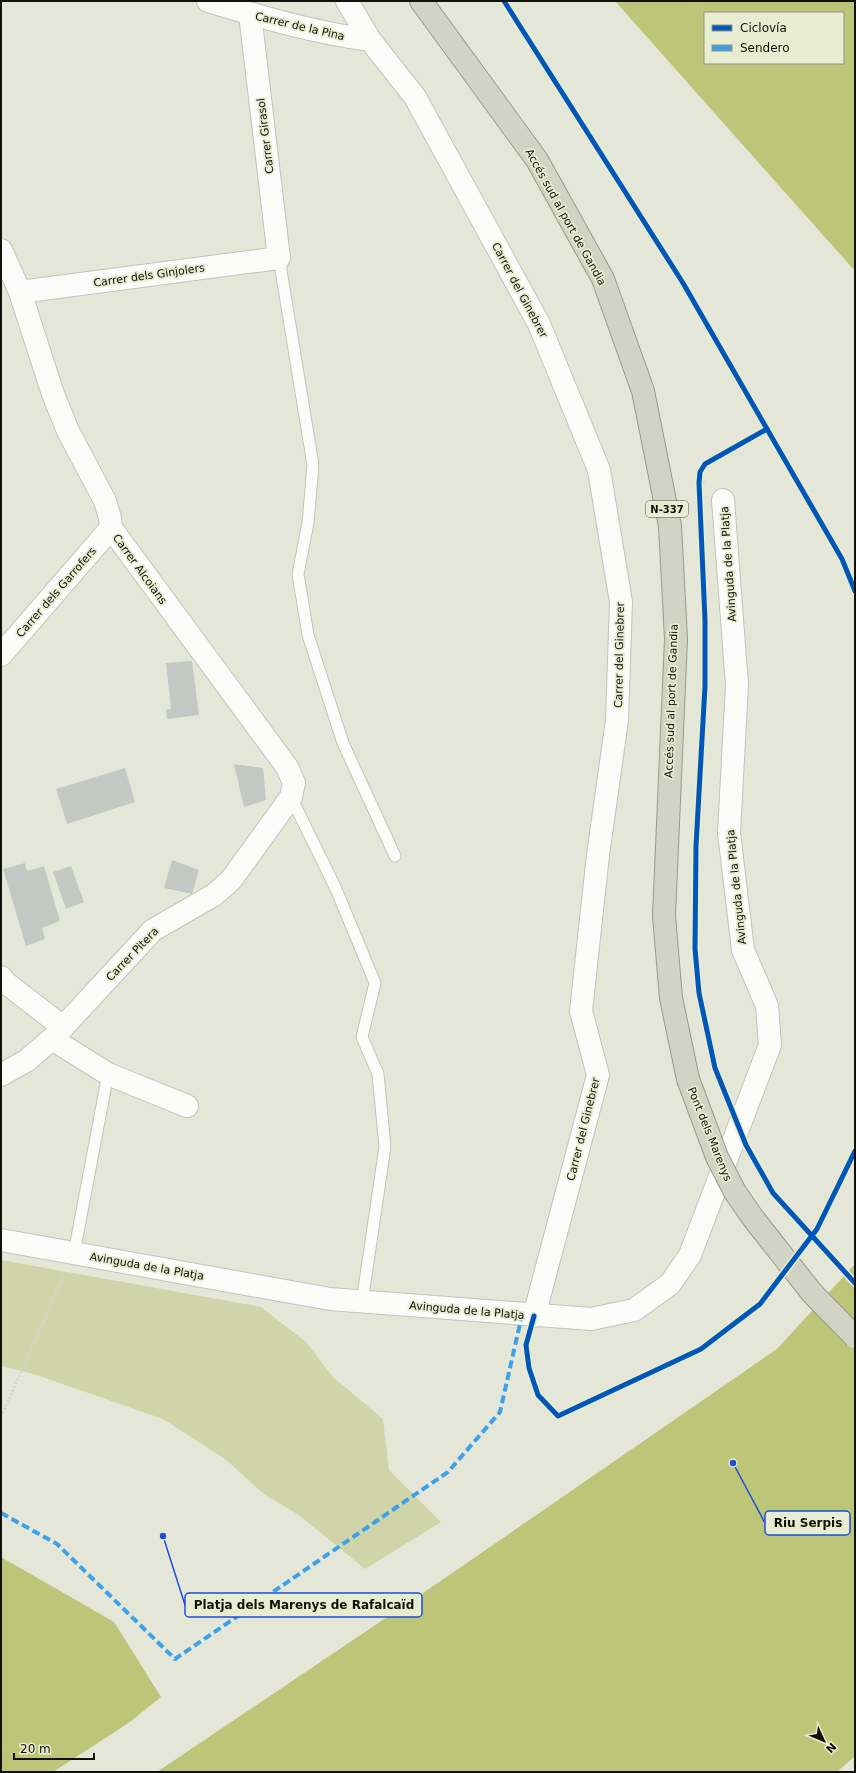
<svg xmlns="http://www.w3.org/2000/svg" width="856" height="1773" font-family="'DejaVu Sans',sans-serif">
<style>
.green{fill:#cfd5a9}
.water{fill:#bdc579;fill-rule:evenodd}
.pier{fill:#e4e7d7}
.building{fill:#c4c8c5}
.lines{fill:none;stroke-linecap:round;stroke-linejoin:round}
.lane-casing{stroke:#c2c4b8;stroke-width:13}
.street-casing{stroke:#c2c4b8;stroke-width:24}
.highway-casing{stroke:#989b86;stroke-width:24}
.path{stroke:#d4d5d0;stroke-width:2.5;stroke-dasharray:2 2;stroke-linecap:butt}
.lane{stroke:#fbfbf9;stroke-width:11}
.street{stroke:#fbfbf9;stroke-width:22}
.highway{stroke:#d1d3c4;stroke-width:22}
.highway-bridge-casing{stroke:#989b86;stroke-width:24;stroke-linecap:butt}
.highway-bridge{stroke:#d1d3c4;stroke-width:22}
.quiet{stroke:#3da1e9;stroke-width:4;stroke-dasharray:8 4;stroke-linecap:butt}
.cycleway-casing{stroke:#e8edd1;stroke-width:8}
.cycleway{stroke:#0057b8;stroke-width:5}
.labels{text-anchor:middle;stroke-width:3.5;stroke-linejoin:round;paint-order:stroke}
.shield{fill:#e8edd1;stroke:#515344;stroke-width:1}
.shield-label{font-size:10px;font-weight:bold;fill:#101108}
.street-label{font-size:11px;fill:#101108;stroke:#e8edd1}
.leader{fill:none;stroke:#1d4ed8;stroke-width:1.5}
.callout-dot{fill:#1d4ed8;stroke:#e8edd1;stroke-width:1.5}
.callout{fill:#e8edd1;stroke:#1d4ed8;stroke-width:1.5}
.callout-label{font-size:12px;text-anchor:middle;font-weight:bold;fill:#101108}
</style>
<rect width="100%" height="100%" fill="#e4e7d7"/>
<polygon class="green" points="1,1260 261,1307 306,1342 333,1377 383,1419 389,1470 441,1522 365,1569 299,1515 265,1495 225,1459 163,1419 34,1374 1,1366"/>
<g class="water">
<path d="M 615,1 L 855,1 L 855,271 ZM 705,13 L 843,13 L 843,63 L 705,63 Z"/>
<polygon points="855,1264 855,1756 837,1772 157,1772 445,1578 777,1349"/>
<polygon points="1,1557 114,1622 161,1697 130,1722 57,1772 1,1772"/>
</g>
<g class="pier">
<polygon points="439,1579 431,1587 155,1772 155,1770"/>
<polygon points="163,1696 162,1698 131,1724 60,1772 53,1772 130,1722"/>
</g>
<g class="building">
<polygon points="192,661 199,715 167,719 166,710 171,709 166,663"/>
<polygon points="234,764 263,768 266,800 244,807"/>
<polygon points="125,768 135,802 67,824 56,789"/>
<polygon points="172,860 199,870 192,894 164,888"/>
<polygon points="25,863 27,871 44,866 60,921 42,928 45,939 26,946 3,869"/>
<polygon points="71,866 84,902 66,909 53,872"/>
</g>
<g class="lines">
<defs>
<g id="lane">
<polyline points="279,258 313,465 308,523 298,574 308,635 343,743 395,856"/>
<polyline points="291,797 336,889 375,983 362,1037 378,1074 385,1147 362,1302"/>
<polyline points="74,1253 108,1074"/>
</g>
<g id="street">
<path d="M 208,1 C 261,17 315,33 370,40"/>
<polyline points="347,1 370,40 415,97 539,324 599,470 621,602 617,720 598,855 581,1011 598,1075 534,1316"/>
<polyline points="1,250 20,292 53,394 68,431 105,501 110,518 111,528 287,767 294,783 291,797 231,880 214,895 153,930 52,1039 26,1061 1,1075"/>
<polyline points="20,292 279,258 250,14"/>
<polyline points="1,655 111,528"/>
<polyline points="1,977 6,983 63,1027"/>
<polyline points="52,1039 108,1074 187,1106"/>
<polyline points="1,1240 330,1299 591,1319 634,1310 670,1284 690,1255 770,1045 767,1006 743,950 729,833 737,685 723,500"/>
</g>
<polyline id="highway" points="421,1 537,160 603,279 643,391 670,526 676,639 664,916 671,998 688,1079"/>
</defs>
<use href="#lane" class="lane-casing"/>
<use href="#street" class="street-casing"/>
<use href="#highway" class="highway-casing"/>
<g class="path">
<polyline points="699,483 706,482"/>
<polyline points="1,1417 64,1275"/>
</g>
<use href="#lane" class="lane"/>
<use href="#street" class="street"/>
<use href="#highway" class="highway"/>
<defs>
<polyline id="highway-bridge" points="688,1079 717,1157 735,1192 753,1218 812,1293 855,1337"/>
</defs>
<use href="#highway-bridge" class="highway-bridge-casing"/>
<use href="#highway-bridge" class="highway-bridge"/>
<polyline class="quiet" points="1,1513 57,1544 175,1659 448,1472 500,1412 522,1315"/>
<defs>
<g id="cycleway">
<polyline points="504,1 683,283 767,429 705,464 700,472 699,483 705,620 705,686 696,846 695,949 699,993 715,1068 746,1145 773,1193 855,1283"/>
<polyline points="767,429 842,559 855,591"/>
<polyline points="534,1316 526,1345 529,1368 538,1395 558,1416 701,1349 760,1304 817,1229 855,1151"/>
</g>
</defs>
<use href="#cycleway" class="cycleway-casing"/>
<use href="#cycleway" class="cycleway"/>
</g>
<g class="labels">
<rect class="shield" x="646" y="501" width="42" height="16" rx="3"/>
<g class="shield-label">
<text x="667" y="513">N-337</text>
</g>
<g class="street-label">
<text transform="translate(300 26) rotate(13)" y="4">Carrer de la Pina</text>
<text transform="translate(265 136) rotate(-97)" y="4">Carrer Girasol</text>
<text transform="translate(566 217) rotate(61)" y="4">Accés sud al port de Gandia</text>
<text transform="translate(149 275) rotate(-8)" y="4">Carrer dels Ginjolers</text>
<text transform="translate(520 290) rotate(62)" y="4">Carrer del Ginebrer</text>
<text transform="translate(728 564) rotate(-94)" y="4">Avinguda de la Platja</text>
<text transform="translate(140 569) rotate(54)" y="4">Carrer Alcoians</text>
<text transform="translate(56 592) rotate(-49)" y="4">Carrer dels Garrofers</text>
<text transform="translate(619 655) rotate(-89)" y="4">Carrer del Ginebrer</text>
<text transform="translate(671 701) rotate(-88)" y="4">Accés sud al port de Gandia</text>
<text transform="translate(736 887) rotate(-96)" y="4">Avinguda de la Platja</text>
<text transform="translate(132 954) rotate(-46)" y="4">Carrer Pitera</text>
<text transform="translate(583 1129) rotate(-76)" y="4">Carrer del Ginebrer</text>
<text transform="translate(710 1134) rotate(68)" y="4">Pont dels Marenys</text>
<text transform="translate(147 1266) rotate(10)" y="4">Avinguda de la Platja</text>
<text transform="translate(467 1310) rotate(5)" y="4">Avinguda de la Platja</text>
</g>
</g>
<path class="leader" d="M733 1463L765 1523M163 1536L185 1605"/>
<g class="callout-dot">
<circle cx="733" cy="1463" r="4"/>
<circle cx="163" cy="1536" r="4"/>
</g>
<g class="callout">
<rect x="765" y="1511" width="85" height="24" rx="4"/>
<rect x="185" y="1593" width="237" height="24" rx="4"/>
</g>
<g class="callout-label">
<text x="808" y="1527">Riu Serpis</text>
<text x="304" y="1609">Platja dels Marenys de Rafalcaïd</text>
</g>
<rect width="856" height="1773" fill="none" stroke="#101108" stroke-width="4"/>
<rect x="704" y="12" width="140" height="52" fill="#e8edd1" stroke="#929581"/>
<rect x="712" y="25" width="20" height="6" fill="#0057b8" stroke="#929581"/>
<text x="740" y="32" font-size="12" fill="#101108">Ciclovía</text>
<rect x="712" y="45" width="20" height="6" fill="#3da1e9" stroke="#929581"/>
<text x="740" y="52" font-size="12" fill="#101108">Sendero</text>
<g transform="translate(824 1741) rotate(134)" stroke="#e8edd1" stroke-width="3" paint-order="stroke">
<path d="M0-3L7 15L0 10L-7 15Z" fill="#101108"/>
<text y="-6" font-size="11" font-weight="bold" text-anchor="middle" fill="#101108">N</text>
</g>
<path d="M14 1753v6h80v-6" fill="none" stroke="#101108" stroke-width="2"/>
<text x="20" y="1753" font-size="12" fill="#101108" stroke="#e8edd1" stroke-width="3" paint-order="stroke">20 m</text>
</svg>
